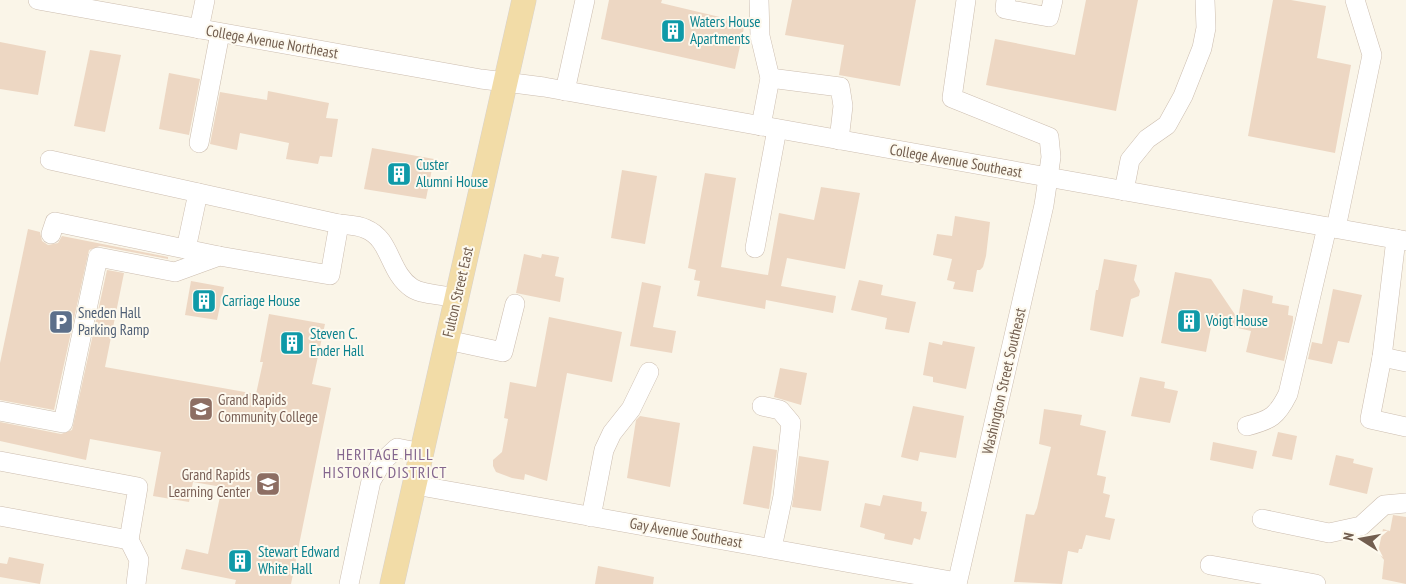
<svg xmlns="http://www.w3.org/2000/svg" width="1406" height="584" font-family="'PT Sans Narrow',sans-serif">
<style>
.building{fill:#edd7c3}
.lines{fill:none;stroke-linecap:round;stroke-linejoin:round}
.minor-casing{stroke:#ccbdaf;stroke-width:20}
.major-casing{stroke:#d8d2ce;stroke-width:25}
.minor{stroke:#fff;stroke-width:19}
.major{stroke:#f2dca7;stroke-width:24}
.labels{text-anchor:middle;stroke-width:4;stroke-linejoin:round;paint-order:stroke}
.culture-label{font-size:15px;fill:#0d838f;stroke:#fdf9ee;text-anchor:start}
.street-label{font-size:15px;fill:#725e4f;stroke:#fdf9ee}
.service-label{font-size:15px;fill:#4e5e75;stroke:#fdf9ee;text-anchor:start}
.education-label{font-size:15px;fill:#785e54;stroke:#fdf9ee;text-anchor:start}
.neighbourhood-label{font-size:16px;letter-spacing:1px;fill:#84668e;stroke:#fdf9ee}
</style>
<rect width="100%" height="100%" fill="#faf5e8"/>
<g class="building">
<polygon points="609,0 662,0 661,3 745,23 735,69 601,39"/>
<polygon points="792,0 916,0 900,86 839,75 844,45 785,35"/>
<polygon points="1086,0 1138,0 1116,111 986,85 995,39 1075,55"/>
<polygon points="1273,0 1291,0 1326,6 1317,58 1351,65 1335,153 1248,136"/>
<polygon points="0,42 46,51 38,95 0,89"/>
<polygon points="90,50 121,55 105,132 74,126"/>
<polygon points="169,73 200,79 189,135 159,129"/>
<polygon points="268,91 329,103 326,118 338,119 332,157 320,156 318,164 286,159 289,143 240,133 237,150 210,144 220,92 267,100"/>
<polygon points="372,148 434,159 426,199 364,189"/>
<polygon points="622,170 657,176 645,244 611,238"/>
<polygon points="705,173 736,178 721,267 761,274 768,275 779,213 814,220 821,187 860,193 845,269 787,258 781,286 836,296 833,313 766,300 765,309 697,296 700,281 694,280 696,270 688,268"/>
<polygon points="955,216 990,222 986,256 983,267 980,270 977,270 973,292 953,289 955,282 947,280 952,259 933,255 937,234 952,236"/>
<polygon points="28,229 40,232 42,241 48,245 58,243 62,236 168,257 168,259 100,246 89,250 54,410 0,400 0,363"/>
<polygon points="524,254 541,258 542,254 559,257 555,276 564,278 560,302 516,293"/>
<polygon points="1104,259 1137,265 1134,280 1140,291 1139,296 1131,299 1123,337 1090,330 1096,290 1098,290"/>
<polygon points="107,270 124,273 105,367 256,394 263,362 260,362 269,314 325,324 312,384 331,388 291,584 235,584 236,580 181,569 186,549 208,554 222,487 193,482 189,502 153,496 161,452 90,439 86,460 0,441 0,422 61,434 72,430"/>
<polygon points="1175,272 1211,279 1238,319 1243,289 1273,296 1272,303 1289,306 1288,315 1293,316 1293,321 1284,361 1246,352 1251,331 1212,322 1206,352 1161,343"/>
<polygon points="859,280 883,285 881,295 916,302 909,333 885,329 887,318 851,310"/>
<polygon points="191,281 224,287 217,320 185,315"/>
<polygon points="642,282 661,286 653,327 676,331 672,353 630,346"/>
<polygon points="1333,289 1362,295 1349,343 1338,341 1332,364 1308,359 1312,342 1322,344"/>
<polygon points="549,317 622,332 612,382 567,373 547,481 525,474 524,480 512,478 496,472 493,466 493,460 502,452 508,419 504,418 510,382 536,387"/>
<polygon points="943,341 975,347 966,389 933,382 933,377 923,375 929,342 942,345"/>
<polygon points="780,368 807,373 801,405 774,397"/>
<polygon points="1140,377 1165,382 1164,388 1178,391 1170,423 1131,416"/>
<polygon points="913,406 964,416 956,458 920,452 918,461 901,457"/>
<polygon points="1044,409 1082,415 1080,425 1106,431 1097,475 1106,477 1103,493 1110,495 1105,517 1115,519 1110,540 1086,535 1082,549 1079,549 1078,553 1068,551 1062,584 1014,582 1026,514 1034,515 1037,508 1051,447 1039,444"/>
<polygon points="640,416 680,423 670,487 627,478 636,420"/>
<polygon points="1278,432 1297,436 1292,460 1272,456"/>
<polygon points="1213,442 1257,451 1253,469 1210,460"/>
<polygon points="753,446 777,450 769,509 743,504"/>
<polygon points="1336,455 1354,459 1353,463 1373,468 1367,494 1329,485"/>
<polygon points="799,456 829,461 821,511 792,507"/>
<polygon points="883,495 922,502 921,511 927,512 920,540 914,538 912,545 884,539 885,534 860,527 865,503 880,506"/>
<polygon points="1393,515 1406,517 1406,584 1382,579 1384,560 1378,552 1383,529 1390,531"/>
<polygon points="9,557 44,564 40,584 0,577 0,563 7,564"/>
<polygon points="598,566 654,577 653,584 595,584"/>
</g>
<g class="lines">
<defs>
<g id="minor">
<polyline points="38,0 481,79 544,87 1406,241"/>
<polyline points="759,0 760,36 770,78 761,126"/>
<polyline points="1006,0 1005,9 1049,17 1053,0"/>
<polyline points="199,29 205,0"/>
<polyline points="770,78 840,87 843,106 839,140"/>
<polyline points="565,91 585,0"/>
<polyline points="199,143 220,33"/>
<polyline points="1124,191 1130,160 1147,139 1167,125 1183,96 1202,48 1206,28 1205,0"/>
<path d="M 339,224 C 348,225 358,225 366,229 C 391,239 389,273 412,288 C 423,295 444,295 457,298"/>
<polyline points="1336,228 1372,55 1355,0"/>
<polyline points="51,234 55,222 219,256"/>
<polyline points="1396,239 1382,357 1406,362"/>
<polyline points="755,248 777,129"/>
<polyline points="186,249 198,193"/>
<polyline points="447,340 503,352 515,304"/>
<polyline points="1382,357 1370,419 1406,427"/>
<polyline points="762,406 780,410 791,423 783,496 772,548"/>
<polyline points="0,411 63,423 98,257 175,272 219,256 330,275 339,224 50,160"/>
<path d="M 1247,426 C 1271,420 1277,416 1288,394 L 1327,227"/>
<polyline points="0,461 138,487 129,540 139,560 136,584"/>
<polyline points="415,485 957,582"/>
<polyline points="0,516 129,540"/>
<polyline points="591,517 604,450 612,433 631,409 649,372"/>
<polyline points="1262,519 1329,533 1361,526 1384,505 1406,503"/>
<polyline points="1210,565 1316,584"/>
<polyline points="349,584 371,481 382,462 397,448 422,453"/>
<polyline points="957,584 1044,205 1051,157 1049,137 952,98 966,0"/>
</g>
<polyline id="major" points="392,584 524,0"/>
</defs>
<use href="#minor" class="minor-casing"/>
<use href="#major" class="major-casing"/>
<use href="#minor" class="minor"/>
<use href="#major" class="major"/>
</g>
<defs>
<symbol id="building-square" viewBox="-11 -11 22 22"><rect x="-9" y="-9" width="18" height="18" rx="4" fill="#0f9aa8" stroke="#fdf9ee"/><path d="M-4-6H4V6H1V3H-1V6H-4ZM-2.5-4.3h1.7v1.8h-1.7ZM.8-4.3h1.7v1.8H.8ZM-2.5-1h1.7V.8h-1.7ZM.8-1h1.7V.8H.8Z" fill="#fff"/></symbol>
<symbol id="parking-square" viewBox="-11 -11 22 22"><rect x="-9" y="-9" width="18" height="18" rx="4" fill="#5c6f8a" stroke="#fdf9ee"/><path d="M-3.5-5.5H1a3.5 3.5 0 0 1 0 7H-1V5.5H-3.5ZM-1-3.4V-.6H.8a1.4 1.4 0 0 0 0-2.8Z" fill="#fff"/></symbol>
<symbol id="university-square" viewBox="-11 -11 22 22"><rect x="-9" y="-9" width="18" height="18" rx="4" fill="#8d6e63" stroke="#fdf9ee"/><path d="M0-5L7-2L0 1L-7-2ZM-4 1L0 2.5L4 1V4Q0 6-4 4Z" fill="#fff"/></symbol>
<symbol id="school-square" viewBox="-11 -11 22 22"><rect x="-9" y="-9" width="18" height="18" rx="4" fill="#8d6e63" stroke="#fdf9ee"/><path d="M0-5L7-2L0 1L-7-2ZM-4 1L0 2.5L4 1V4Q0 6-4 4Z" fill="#fff"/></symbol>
</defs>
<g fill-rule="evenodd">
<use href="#building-square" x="659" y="17" width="28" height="28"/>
<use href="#building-square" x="385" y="160" width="28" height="28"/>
<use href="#building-square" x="190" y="287" width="28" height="28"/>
<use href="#building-square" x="1175" y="307" width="28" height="28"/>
<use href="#parking-square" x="47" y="308" width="28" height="28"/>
<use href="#building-square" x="278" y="329" width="28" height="28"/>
<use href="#university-square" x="187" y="395" width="28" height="28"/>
<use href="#school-square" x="254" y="470" width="28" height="28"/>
<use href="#building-square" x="226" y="547" width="28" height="28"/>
</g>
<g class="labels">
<g class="culture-label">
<text x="690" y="27">Waters House<tspan x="690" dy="17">Apartments</tspan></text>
<text x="416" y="170">Custer<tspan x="416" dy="17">Alumni House</tspan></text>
<text x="222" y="306">Carriage House</text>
<text x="1206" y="326">Voigt House</text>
<text x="310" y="339">Steven C.<tspan x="310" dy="17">Ender Hall</tspan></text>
<text x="258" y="557">Stewart Edward<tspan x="258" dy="17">White Hall</tspan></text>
</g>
<g class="street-label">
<text transform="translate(272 42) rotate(10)" y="5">College Avenue Northeast</text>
<text transform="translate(956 161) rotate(10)" y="5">College Avenue Southeast</text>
<text transform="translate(458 292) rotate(-77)" y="5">Fulton Street East</text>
<text transform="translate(1004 381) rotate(-77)" y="5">Washington Street Southeast</text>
<text transform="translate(686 533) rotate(10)" y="5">Gay Avenue Southeast</text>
</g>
<g class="service-label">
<text x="78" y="318">Sneden Hall<tspan x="78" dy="17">Parking Ramp</tspan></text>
</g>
<g class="education-label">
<text x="218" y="405">Grand Rapids<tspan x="218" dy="17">Community College</tspan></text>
<text x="250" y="480" text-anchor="end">Grand Rapids<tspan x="250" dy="17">Learning Center</tspan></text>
</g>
<g class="neighbourhood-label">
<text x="385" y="460">HERITAGE HILL<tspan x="385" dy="18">HISTORIC DISTRICT</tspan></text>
</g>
</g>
<g transform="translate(1361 539) rotate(281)" stroke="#fdf9ee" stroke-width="4" paint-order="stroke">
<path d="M0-4L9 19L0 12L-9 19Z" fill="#725e4f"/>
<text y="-8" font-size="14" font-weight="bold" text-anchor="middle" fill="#725e4f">N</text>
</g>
</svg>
